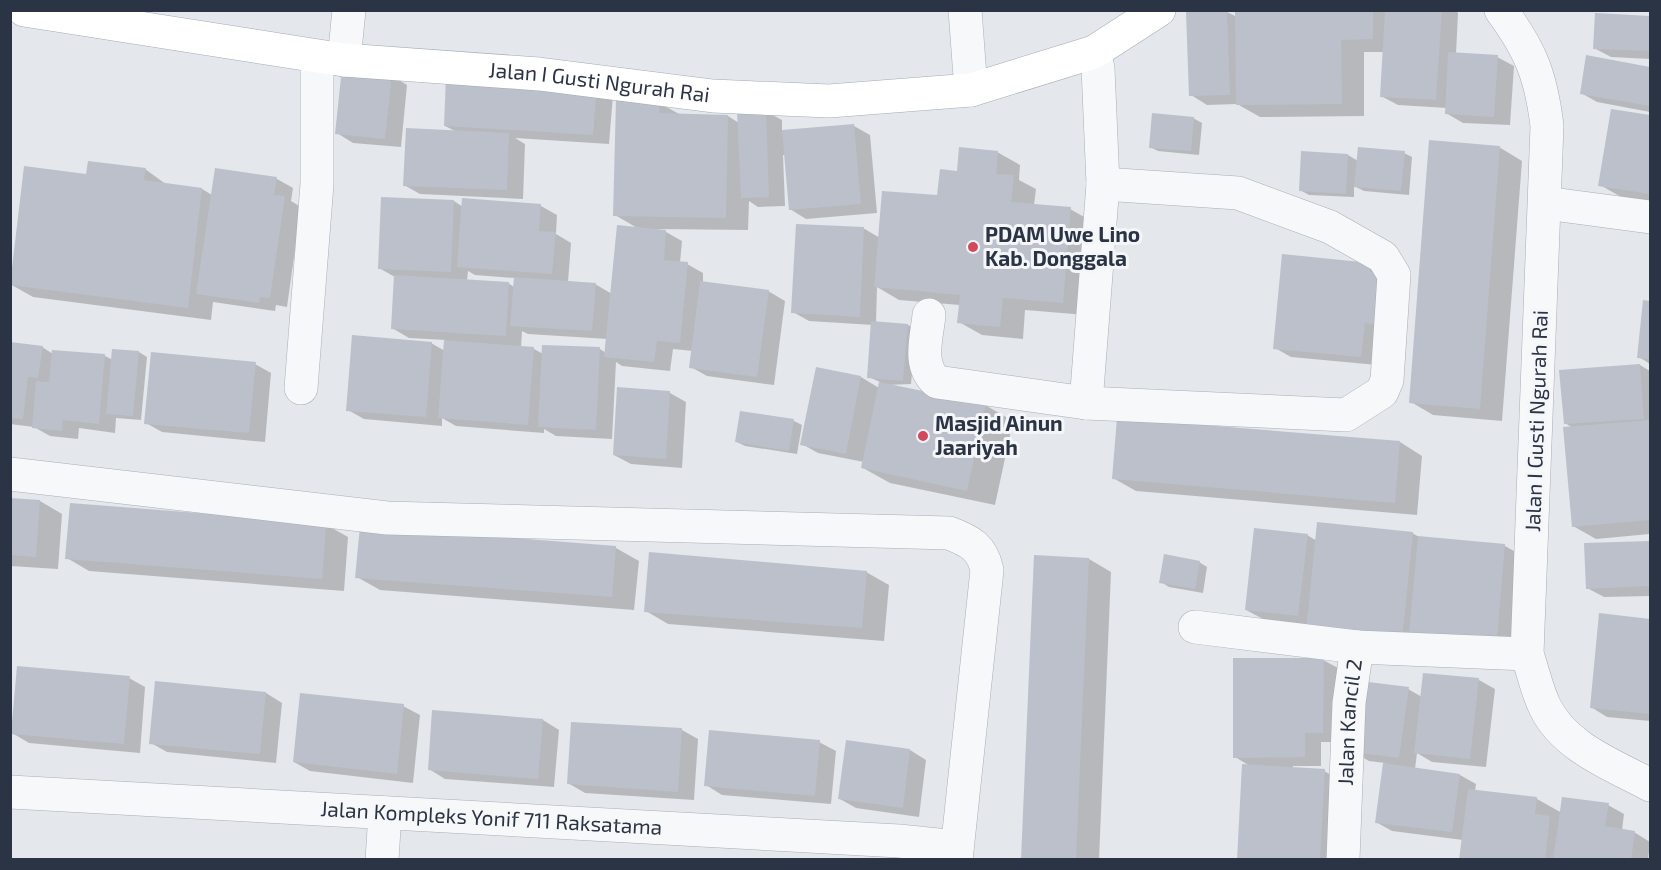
<svg xmlns="http://www.w3.org/2000/svg" width="1661" height="870" font-family="'Exo 2',sans-serif">
<style>
.shadow{fill:#0003;fill-rule:evenodd}
.building{fill:#bbc0ca}
.lines{fill:none;stroke-linecap:round;stroke-linejoin:round}
.minor-casing{stroke:#a9aeb7;stroke-width:34}
.major-casing{stroke:#a3abb8;stroke-width:34}
.minor{stroke:#f7f8fa;stroke-width:33}
.major{stroke:#fff;stroke-width:33}
.poi-dot{fill:#d1495b;stroke:#f4f6f9;stroke-width:2}
.labels{text-anchor:middle;stroke-width:6;stroke-linejoin:round;paint-order:stroke}
.street-label{font-size:21px;fill:#2b3445;stroke:#f4f6f9}
.poi-label{font-size:21px;font-weight:bold;fill:#2b3445;stroke:#f4f6f9;text-anchor:start}
</style>
<rect width="100%" height="100%" fill="#e4e7ec"/>
<g class="shadow">
<polygon points="1236,10 1455,10 1458,13 1456,54 1497,57 1514,66 1510,125 1463,123 1446,113 1447,108 1398,105 1381,96 1384,52 1364,52 1364,116 1260,117 1237,104 1207,105 1191,95 1227,12 1237,17"/>
<polygon points="1596,14 1650,17 1650,59 1611,57 1594,48"/>
<polygon points="1588,57 1650,68 1650,112 1597,102 1581,93"/>
<polygon points="391,75 407,85 401,147 353,143 337,133"/>
<polygon points="448,77 613,95 609,144 515,138 525,144 523,199 420,194 404,185 457,132 445,126"/>
<path d="M 659,103 L 681,115 L 728,116 L 739,123 L 765,111 L 782,120 L 782,131 L 854,126 L 870,135 L 877,213 L 806,219 L 790,209 L 785,155 L 783,155 L 785,206 L 758,207 L 749,201 L 748,230 L 657,229 L 657,231 L 666,232 L 682,241 L 680,263 L 687,264 L 703,273 L 703,282 L 768,291 L 785,301 L 774,385 L 707,376 L 691,367 L 693,351 L 673,349 L 670,371 L 622,366 L 616,362 L 612,439 L 556,436 L 544,429 L 544,433 L 456,426 L 442,418 L 442,426 L 364,419 L 348,410 L 431,343 L 445,351 L 446,340 L 409,338 L 392,328 L 395,277 L 379,268 L 454,201 L 463,207 L 541,206 L 557,215 L 556,234 L 571,243 L 568,282 L 595,284 L 612,294 L 639,229 L 615,215 ZM 468,271 L 475,275 L 515,278 L 514,287 L 508,283 L 467,281 ZM 522,331 L 528,334 L 608,339 L 606,353 L 600,349 L 543,354 L 534,349 L 521,348 Z"/>
<polygon points="1612,110 1650,117 1650,202 1623,198 1600,185"/>
<polygon points="1193,118 1202,123 1199,155 1158,151 1150,147"/>
<polygon points="1499,147 1522,161 1502,421 1433,415 1411,402"/>
<polygon points="997,152 1020,165 1019,180 1036,189 1034,205 1070,209 1093,222 1086,315 1025,310 1023,339 982,335 959,322 960,305 899,300 877,287 876,323 908,325 916,330 911,384 887,385 985,405 1013,421 995,505 890,483 863,468 864,462 818,453 802,444 861,377 879,388 880,382 869,377 873,325 809,321 793,312 863,228 880,238 939,197 958,172"/>
<polygon points="1404,153 1412,157 1409,195 1364,191 1354,186 1354,197 1309,195 1300,190 1348,155 1358,161"/>
<polygon points="145,169 167,185 202,189 212,195 277,179 293,188 291,201 301,207 287,307 276,305 275,311 213,302 211,320 33,297 10,284 87,176"/>
<polygon points="1371,265 1396,333 1377,365 1291,357 1275,348"/>
<polygon points="1644,302 1650,302 1650,364 1639,357"/>
<polygon points="10,343 42,347 53,354 105,356 113,360 139,352 147,357 141,420 116,418 115,433 79,428 78,439 50,436 34,427 10,424"/>
<polygon points="255,364 271,373 265,442 162,432 146,423"/>
<polygon points="1640,365 1650,371 1650,534 1596,539 1573,526 1573,428 1565,423"/>
<polygon points="619,389 670,393 686,402 682,468 631,464 614,455"/>
<polygon points="742,412 794,421 802,425 797,454 745,446 737,442"/>
<polygon points="1400,442 1422,456 1417,515 1136,491 1113,478"/>
<polygon points="10,499 40,501 62,514 58,569 10,566"/>
<polygon points="325,524 348,537 344,591 89,571 67,558"/>
<polygon points="1412,533 1421,538 1505,546 1521,555 1513,649 1263,619 1246,610 1307,535 1317,541"/>
<polygon points="1650,543 1650,596 1604,597 1587,588 1585,545"/>
<polygon points="616,548 639,561 634,610 380,590 357,577"/>
<polygon points="1089,559 1111,572 1099,860 1023,860"/>
<polygon points="1199,562 1207,567 1203,593 1169,587 1161,582"/>
<polygon points="866,572 889,585 884,641 668,624 646,611"/>
<polygon points="1601,615 1650,620 1650,721 1607,717 1591,707"/>
<polygon points="1323,660 1340,669 1339,742 1321,742 1321,766 1293,766 1293,769 1324,771 1347,784 1343,860 1238,860 1250,766 1235,757"/>
<polygon points="129,678 145,687 140,753 29,743 12,733"/>
<polygon points="1479,680 1495,689 1486,767 1432,762 1417,753 1415,769 1460,775 1476,784 1475,791 1537,799 1562,813 1608,805 1624,814 1622,830 1634,832 1650,842 1648,860 1461,860 1463,840 1392,831 1376,822 1385,763 1369,761 1353,752 1408,689 1422,697"/>
<polygon points="157,683 266,693 282,703 276,763 167,752 151,743"/>
<polygon points="403,706 420,715 413,783 310,771 294,762"/>
<polygon points="543,720 559,730 554,787 445,779 429,769"/>
<polygon points="572,723 682,730 698,739 694,800 585,793 568,783"/>
<polygon points="819,742 836,751 831,804 722,795 706,785"/>
<polygon points="910,750 926,760 919,817 856,808 840,799"/>
</g>
<g class="building">
<polygon points="1227,10 1230,95 1189,96 1186,12"/>
<polygon points="1235,10 1373,10 1373,39 1341,40 1342,104 1236,105"/>
<polygon points="1385,10 1442,10 1436,100 1380,97"/>
<polygon points="1595,13 1650,16 1650,51 1593,49"/>
<polygon points="1448,52 1498,55 1494,117 1445,114"/>
<polygon points="1586,55 1650,67 1650,106 1580,94"/>
<polygon points="342,68 392,74 385,139 335,134"/>
<polygon points="446,76 597,84 593,135 444,126"/>
<polygon points="616,100 660,101 659,113 728,115 726,218 613,216"/>
<polygon points="766,109 769,197 741,198 737,110"/>
<polygon points="1611,109 1650,115 1650,194 1598,186"/>
<polygon points="1152,113 1194,117 1191,151 1149,148"/>
<polygon points="854,124 861,204 789,210 782,130"/>
<polygon points="406,128 509,133 507,190 403,186"/>
<polygon points="1429,140 1500,146 1480,409 1409,403"/>
<polygon points="959,147 998,151 996,174 1014,175 1011,202 1071,207 1063,303 1003,298 1000,327 957,323 960,295 874,287 882,191 937,195 940,169 957,171"/>
<polygon points="1358,147 1405,151 1401,191 1354,187"/>
<polygon points="1301,151 1348,154 1346,194 1299,191"/>
<polygon points="88,161 146,168 144,180 202,188 188,308 10,285 24,166 86,174"/>
<polygon points="215,168 277,177 274,195 285,196 270,298 260,297 259,303 196,294"/>
<polygon points="381,197 454,200 451,272 378,269"/>
<polygon points="462,198 541,204 539,231 556,232 552,274 457,267"/>
<polygon points="796,224 864,227 860,317 791,313"/>
<polygon points="617,225 666,230 664,260 688,262 680,343 657,341 654,362 604,357"/>
<polygon points="1282,254 1371,263 1370,272 1384,273 1380,325 1365,323 1361,357 1273,349"/>
<polygon points="394,275 509,282 506,336 391,329"/>
<polygon points="514,277 596,283 592,331 510,326"/>
<polygon points="700,281 769,290 757,377 689,368"/>
<polygon points="1643,300 1650,301 1650,359 1637,358"/>
<polygon points="871,321 908,324 903,381 867,378"/>
<polygon points="352,335 432,342 426,417 346,411"/>
<polygon points="444,340 534,347 528,425 438,418"/>
<polygon points="10,342 43,346 38,378 28,377 23,419 10,418"/>
<polygon points="542,345 600,347 596,430 538,427"/>
<polygon points="112,349 139,351 133,416 106,414"/>
<polygon points="52,350 105,354 99,424 63,420 62,431 32,428 36,381 49,382"/>
<polygon points="151,352 256,362 249,433 144,424"/>
<polygon points="1640,364 1644,419 1564,424 1559,370"/>
<polygon points="816,367 861,376 846,454 800,445"/>
<polygon points="879,382 986,404 967,491 861,468"/>
<polygon points="617,387 670,391 666,459 613,455"/>
<polygon points="740,411 794,419 789,451 735,442"/>
<polygon points="1117,418 1400,441 1395,503 1112,479"/>
<polygon points="1650,420 1650,520 1572,527 1563,427"/>
<polygon points="10,498 40,500 36,557 10,555"/>
<polygon points="70,503 326,523 322,579 65,559"/>
<polygon points="1317,522 1413,532 1402,641 1306,631"/>
<polygon points="360,526 616,546 612,597 355,578"/>
<polygon points="1254,528 1308,534 1298,616 1245,610"/>
<polygon points="1418,536 1505,544 1497,640 1409,633"/>
<polygon points="1650,541 1650,586 1586,589 1584,543"/>
<polygon points="649,552 867,571 862,628 644,612"/>
<polygon points="1164,554 1200,561 1195,589 1159,583"/>
<polygon points="1034,555 1089,558 1076,860 1021,860"/>
<polygon points="1599,613 1650,619 1650,714 1590,708"/>
<polygon points="1233,658 1324,658 1323,733 1305,733 1305,757 1233,758"/>
<polygon points="17,666 130,676 124,744 11,734"/>
<polygon points="1423,673 1479,678 1470,759 1414,753"/>
<polygon points="155,681 266,692 260,754 149,744"/>
<polygon points="1360,681 1409,687 1399,758 1352,752"/>
<polygon points="300,693 404,704 397,774 293,762"/>
<polygon points="432,710 543,719 538,779 428,770"/>
<polygon points="571,722 682,728 678,792 567,784"/>
<polygon points="709,730 820,740 815,796 704,786"/>
<polygon points="846,740 910,749 903,808 838,799"/>
<polygon points="1383,763 1460,774 1452,832 1375,823"/>
<polygon points="1242,764 1325,769 1320,860 1237,860"/>
<polygon points="1468,789 1537,797 1535,814 1550,816 1545,860 1459,860"/>
<polygon points="1562,797 1609,803 1605,826 1635,831 1631,860 1553,860"/>
</g>
<g class="lines">
<defs>
<g id="minor">
<polyline points="965,10 971,90"/>
<path d="M 1501,10 C 1531,51 1541,76 1547,126 L 1527,654 C 1533,671 1537,691 1545,707 C 1564,747 1613,765 1650,785"/>
<polyline points="344,60 349,10"/>
<polyline points="1545,203 1650,217"/>
<path d="M 929,315 C 927,337 917,365 937,382 L 1086,403 L 1346,415 L 1382,392 L 1387,380 L 1394,275 L 1383,257 L 1330,227 L 1238,193 L 1103,184"/>
<polyline points="301,388 317,184 317,57"/>
<polyline points="1086,403 1103,184 1098,68 1094,52"/>
<path d="M 10,474 L 387,518 L 949,533 C 970,541 982,547 987,570 L 956,860"/>
<polyline points="1195,627 1357,647"/>
<path id="s1" d="M 10,792 L 899,841 L 957,847"/>
<polyline points="382,860 385,813"/>
<path id="s2" d="M 1343,860 L 1349,703 L 1357,647 L 1527,654"/>
</g>
<g id="major">
<path id="s3" d="M 24,10 L 344,60 L 539,74 L 713,96 L 829,101 L 971,90 L 1094,52 L 1159,10"/>
</g>
</defs>
<use href="#minor" class="minor-casing"/>
<use href="#major" class="major-casing"/>
<use href="#minor" class="minor"/>
<use href="#major" class="major"/>
</g>
<g class="poi-dot">
<circle cx="973" cy="247" r="6"/>
<circle cx="923" cy="436" r="6"/>
</g>
<g class="labels">
<g class="street-label">
<text dy="7" stroke="none"><textPath href="#s3" startOffset="580">Jalan I Gusti Ngurah Rai</textPath></text>
<text transform="translate(1537 421) rotate(-88)" y="7">Jalan I Gusti Ngurah Rai</text>
<text dy="7" stroke="none"><textPath href="#s2" startOffset="138">Jalan Kancil 2</textPath></text>
<text dy="7" stroke="none"><textPath href="#s1" startOffset="482">Jalan Kompleks Yonif 711 Raksatama</textPath></text>
</g>
<g class="poi-label">
<text x="985" y="242">PDAM Uwe Lino<tspan x="985" dy="24">Kab. Donggala</tspan></text>
<text x="935" y="431">Masjid Ainun<tspan x="935" dy="24">Jaariyah</tspan></text>
</g>
</g>
<rect width="1661" height="870" fill="none" stroke="#2b3445" stroke-width="24"/>
</svg>
